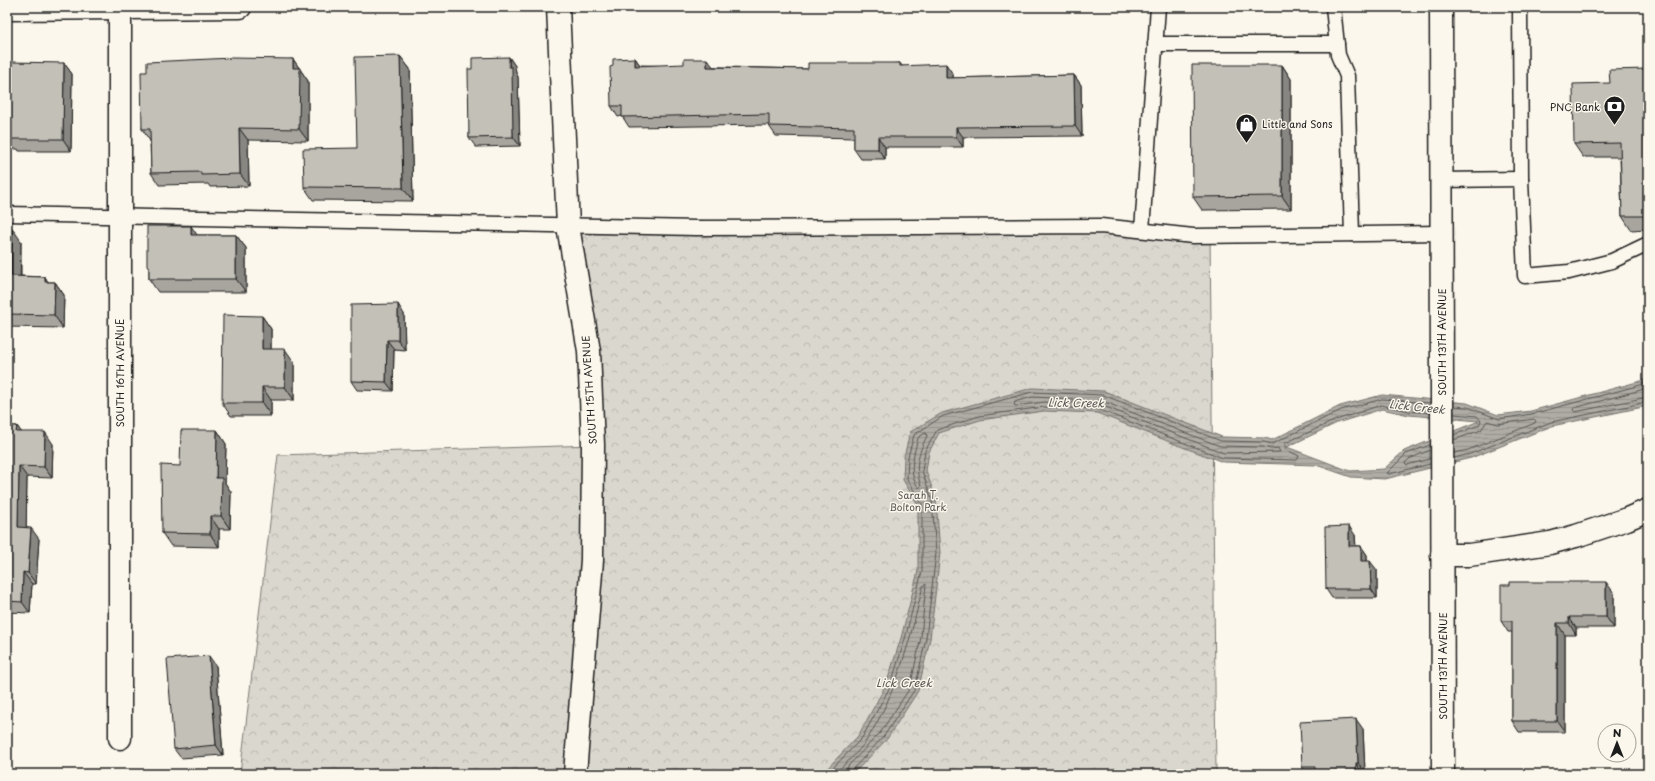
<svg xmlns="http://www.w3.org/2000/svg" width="1655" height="781" font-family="'Playpen Sans',sans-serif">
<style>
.forest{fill:url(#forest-crowns);stroke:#7b7a75}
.water{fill:url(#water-rules);stroke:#74726e;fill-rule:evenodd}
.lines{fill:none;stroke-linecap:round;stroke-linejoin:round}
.shore{stroke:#575653;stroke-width:1}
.lane-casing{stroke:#1c1c1c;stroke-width:17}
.street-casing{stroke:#1c1c1c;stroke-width:25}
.secondary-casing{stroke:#1c1c1c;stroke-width:25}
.lane{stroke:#fbf7ec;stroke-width:14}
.street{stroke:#fbf7ec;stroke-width:22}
.secondary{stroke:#fbf7ec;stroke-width:22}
.wall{fill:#a8a59e;stroke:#1c1c1c}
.shaded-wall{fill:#888681;stroke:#1c1c1c}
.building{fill:#c3c0b8;stroke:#1c1c1c}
.labels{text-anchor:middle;stroke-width:3;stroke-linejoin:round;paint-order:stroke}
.poi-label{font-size:10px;fill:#1c1c1c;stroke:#fbf7ec;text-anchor:end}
.street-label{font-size:10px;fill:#1c1c1c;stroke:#fbf7ec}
.park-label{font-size:10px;fill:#555451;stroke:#fbf7ec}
.water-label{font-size:11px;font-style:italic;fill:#575653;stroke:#fbf7ec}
</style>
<defs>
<pattern id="forest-crowns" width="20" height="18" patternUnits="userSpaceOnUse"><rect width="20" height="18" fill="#dad7ce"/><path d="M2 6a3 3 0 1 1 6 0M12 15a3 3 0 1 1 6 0" fill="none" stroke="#bab8b0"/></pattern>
<pattern id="water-rules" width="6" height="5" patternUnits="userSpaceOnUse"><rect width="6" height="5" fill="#afaca5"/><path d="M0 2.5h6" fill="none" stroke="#96938d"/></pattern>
</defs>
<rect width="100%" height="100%" fill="#fbf7ec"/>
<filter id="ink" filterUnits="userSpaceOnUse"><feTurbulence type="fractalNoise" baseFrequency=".025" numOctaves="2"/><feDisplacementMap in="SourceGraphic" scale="8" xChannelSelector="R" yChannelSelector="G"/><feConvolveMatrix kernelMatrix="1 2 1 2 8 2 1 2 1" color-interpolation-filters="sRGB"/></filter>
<g filter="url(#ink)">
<polygon class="forest" points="568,226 1101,226 1210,235 1216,774 240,774 278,455 593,445"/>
<path class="water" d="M 1648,379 L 1648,406 L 1552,426 L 1471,458 L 1385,479 L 1351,477 L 1316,465 L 1223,462 L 1185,448 L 1097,413 L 1044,411 L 980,420 L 939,433 L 929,452 L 926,471 L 936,499 L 940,553 L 930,639 L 918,691 L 887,739 L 853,774 L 822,774 L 858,736 L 886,685 L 901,638 L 918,571 L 918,505 L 903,480 L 904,457 L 910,432 L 942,413 L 1032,388 L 1104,391 L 1222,437 L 1265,438 L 1272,440 L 1340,406 L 1382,395 L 1467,403 L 1498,415 L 1531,411 ZM 1382,409 L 1409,415 L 1479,421 L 1404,451 L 1384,469 L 1350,471 L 1287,447 L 1337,423 Z"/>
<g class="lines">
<g class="shore">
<polyline points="1648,388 1574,408 1573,410 1575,412 1648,397"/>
<polygon points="1033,397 1073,399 1075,401 1073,403 1044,402 1016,406 1014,405 1015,402"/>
<polygon points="1099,400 1220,446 1263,447 1271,449 1278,448 1280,452 1224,453 1098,404 1097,401"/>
<polyline points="1454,406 1467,407 1499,419 1532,414 1648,383"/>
<polyline points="1454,414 1477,416 1481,421 1479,425 1454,435"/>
<path d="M 926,433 L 927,436 C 918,454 914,466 921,486 L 919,488 C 907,475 914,454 918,438 Z"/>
<polyline points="1454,440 1481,430 1487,421 1498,424 1534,419 1536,421 1535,423 1468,450 1454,453"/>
<polyline points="1430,445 1406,454 1387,473 1389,474 1430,464"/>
<polyline points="1430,450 1409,459 1405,463 1407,465 1430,459"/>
<polyline points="1454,458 1470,454 1551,422 1648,402"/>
<polyline points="827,774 862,738 890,687 905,639 922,571 922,504 907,479 908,457 914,435 943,416 1032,392 1103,395 1221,441 1264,442 1272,444 1341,410 1382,399 1430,403"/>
<path d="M 834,774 C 845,764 858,753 866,741 C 897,693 910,640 923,586 L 926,584 L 921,637 L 910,688 L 880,733 L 848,766 L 846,774"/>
<polyline points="851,774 852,770 884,736 915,689 926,638 936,553 932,500 922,471 925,451 937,430 979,416 1044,407 1097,409 1223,458 1297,460 1299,456 1285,449 1285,443 1336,420 1381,405 1409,411 1430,413"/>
</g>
<defs>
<g id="lane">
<polyline points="1333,7 1338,55 1347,76 1352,234"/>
<polyline points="1520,7 1521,179 1525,276 1569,272 1612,261 1648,244"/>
<polyline points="1155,44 1337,44"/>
<polyline points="1442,180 1521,179"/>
<polyline points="7,214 696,228 1101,226 1193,236 1442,233"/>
<polyline points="1142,230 1158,7"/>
</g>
<g id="street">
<polyline points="558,7 568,226 589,351 593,445 592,560 575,774"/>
<polyline points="1442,555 1469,555 1550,543 1576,536 1627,519 1648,510"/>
<polyline points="120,738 120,7"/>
</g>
<g id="secondary">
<polyline points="1441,7 1443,774"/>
<polyline points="7,9 240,7"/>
</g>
</defs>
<use href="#lane" class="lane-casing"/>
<use href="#street" class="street-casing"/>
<use href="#secondary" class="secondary-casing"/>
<use href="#lane" class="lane"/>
<use href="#street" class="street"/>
<use href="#secondary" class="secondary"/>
</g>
<g class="wall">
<polygon points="400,56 410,69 413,201 313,200 304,187 357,148"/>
<polygon points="509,57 515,66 516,73 518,77 520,146 476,147 469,138 472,69"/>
<polygon points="635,58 640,65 808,69 900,63 902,66 953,74 953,78 1074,75 1081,85 1082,136 963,137 963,147 885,147 885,159 861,159 854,149 854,138 776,136 769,126 769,125 629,127 622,116 618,117 611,106"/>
<polygon points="293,59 308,81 308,141 248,140 249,186 210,187 208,184 159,185 151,173 150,141 142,129 147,72"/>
<polygon points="64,63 72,74 71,151 19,151 18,149 7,149 7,74 10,74"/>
<polygon points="1282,65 1291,79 1291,209 1202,210 1193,197"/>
<polygon points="1648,69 1648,229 1631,230 1622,216 1620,157 1583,157 1574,144 1610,83"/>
<polygon points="7,228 21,241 21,276 45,277 48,282 55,282 64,295 63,328 7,327"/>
<polygon points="198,235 236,235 246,248 246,292 158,292 149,279 149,269 147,266"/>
<polygon points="404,314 405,350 394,349 393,391 357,390 351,381"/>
<polygon points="262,316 271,329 271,349 294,362 294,400 271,400 271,416 231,416 222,403"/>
<polygon points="7,426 17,426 21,432 53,444 52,478 27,477 26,528 39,539 36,584 32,584 30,613 7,612"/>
<polygon points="217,430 226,444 225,483 231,492 230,529 219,529 219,547 171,546 162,533 180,466"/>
<polygon points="1355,535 1356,546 1361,546 1367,555 1367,561 1377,570 1377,598 1332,598 1326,589"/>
<polygon points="1614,593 1614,628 1576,628 1576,635 1565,635 1565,732 1519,732 1512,721 1512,632 1508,632 1501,621"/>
<polygon points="216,666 223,755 181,758 174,749"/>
<polygon points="1363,729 1365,772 1362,772 1362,774 1307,774 1302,767"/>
</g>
<g class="shaded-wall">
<polygon points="400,56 410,69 413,201 403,188"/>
<polygon points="509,57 515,66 516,73 518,77 520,146 513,137"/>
<polygon points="635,58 642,68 635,66"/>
<polygon points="293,59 308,81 308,141 299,129 293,68"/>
<polygon points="707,59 715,69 707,67"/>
<polygon points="64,63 72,74 71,151 63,139"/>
<polygon points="946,64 953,74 953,88 946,78"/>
<polygon points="1282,65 1291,79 1291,209 1282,196"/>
<polygon points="1074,75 1081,85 1082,136 1075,126"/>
<polygon points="956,127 963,137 963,147 956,137"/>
<polygon points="239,128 248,140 249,186 240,174"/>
<polygon points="878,137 885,147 885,159 878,149"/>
<polygon points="191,226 200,239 191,235"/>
<polygon points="12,228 21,241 20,289 11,276"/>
<polygon points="236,235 246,248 246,292 236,279"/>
<polygon points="45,277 54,291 45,282"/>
<polygon points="55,282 64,295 63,328 54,315"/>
<polygon points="398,304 404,314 405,350 398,340"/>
<polygon points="262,316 271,329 271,362 262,349"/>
<polygon points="387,340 394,349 393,391 386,382"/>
<polygon points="285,349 294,362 294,400 285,387"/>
<polygon points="262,387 271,400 271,416 262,403"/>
<polygon points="17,426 25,437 16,432"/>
<polygon points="217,430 226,444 225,483 231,492 230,529 221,516 216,478"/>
<polygon points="45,432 53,444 52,478 44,467"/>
<polygon points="19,466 27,477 26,539 18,527"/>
<polygon points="210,516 219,529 219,547 210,534"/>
<polygon points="1349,526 1355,535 1356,555 1349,546"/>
<polygon points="31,528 39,539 36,584 28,573"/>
<polygon points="1361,546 1367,555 1367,570 1361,561"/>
<polygon points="1370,561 1377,570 1377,598 1371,589"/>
<polygon points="23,572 32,584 30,613 22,602"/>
<polygon points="1606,582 1614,593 1614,628 1606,617"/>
<polygon points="1569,617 1576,628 1576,635 1569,623"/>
<polygon points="1557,623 1565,635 1565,732 1557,721"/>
<polygon points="209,656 216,666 223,755 216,745"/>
<polygon points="1356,719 1363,729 1365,772 1358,763"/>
<polygon points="1356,763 1362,772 1362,774 1356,774"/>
</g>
<g class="building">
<polygon points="400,56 403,188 304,187 303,149 357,148 355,57"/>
<polygon points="509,57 509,67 512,67 513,137 469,138 468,69 472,69 472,58"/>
<polygon points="232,58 293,59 293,68 300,68 299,129 239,128 240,174 201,175 201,172 151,173 150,129 142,129 141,72 147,72 147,62"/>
<polygon points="635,58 635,66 684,64 684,59 707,59 707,67 808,69 808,63 900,63 900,66 946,64 946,78 1074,75 1075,126 956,127 956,137 878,137 878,149 854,149 854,128 769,126 769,114 622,117 622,106 611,106 610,67 613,66 613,59"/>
<polygon points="10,62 64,63 63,139 11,139 11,138 7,138 7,74 10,74"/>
<polygon points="1192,65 1282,65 1282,196 1193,197"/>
<polygon points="1648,69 1648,216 1622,216 1620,143 1574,144 1573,84 1610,83 1609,70"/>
<polygon points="147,226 191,226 191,235 236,235 236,279 149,279 149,266 147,266"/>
<polygon points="7,228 12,228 11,276 45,277 45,282 55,282 54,315 7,314"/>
<polygon points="398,304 398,340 387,340 386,382 351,381 351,305"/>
<polygon points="223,315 262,316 262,349 285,349 285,387 262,387 262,403 222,403"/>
<polygon points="7,426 17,426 16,432 45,432 44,467 19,466 18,527 31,528 28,573 23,572 22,602 7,601"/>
<polygon points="181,430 217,430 216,478 222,478 221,516 210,516 210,534 162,533 161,465 180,466"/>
<polygon points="1349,526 1349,546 1361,546 1361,561 1370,561 1371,589 1326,589 1325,527"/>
<polygon points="1510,582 1606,582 1606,617 1569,617 1569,623 1557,623 1557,721 1512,721 1512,621 1501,621 1501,585 1510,585"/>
<polygon points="209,656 216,745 174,749 167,659"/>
<polygon points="1356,719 1358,763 1356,763 1356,774 1315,774 1315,767 1302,767 1300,722"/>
</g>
</g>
<defs>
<symbol id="bank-pin" viewBox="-11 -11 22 30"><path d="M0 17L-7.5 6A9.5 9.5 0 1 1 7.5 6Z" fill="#1c1c1c" stroke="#fbf7ec"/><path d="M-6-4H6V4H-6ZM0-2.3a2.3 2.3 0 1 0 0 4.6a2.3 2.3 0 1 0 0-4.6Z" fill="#fff"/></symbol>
<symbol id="shop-pin" viewBox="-11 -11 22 30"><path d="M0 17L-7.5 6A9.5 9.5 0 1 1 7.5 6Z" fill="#1c1c1c" stroke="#fbf7ec"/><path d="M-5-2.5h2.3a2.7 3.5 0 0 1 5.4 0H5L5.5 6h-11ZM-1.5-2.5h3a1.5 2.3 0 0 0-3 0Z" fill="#fff"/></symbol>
</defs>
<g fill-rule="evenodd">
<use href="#bank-pin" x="1602" y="94" width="25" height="34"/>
<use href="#shop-pin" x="1234" y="112" width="25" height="34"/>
</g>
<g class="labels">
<g class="poi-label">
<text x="1600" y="111">PNC Bank</text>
<text x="1262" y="128" text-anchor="start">Little and Sons</text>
</g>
<g class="street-label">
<text transform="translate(1442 342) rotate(-90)" y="4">SOUTH 13TH AVENUE</text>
<text transform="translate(120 373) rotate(-90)" y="4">SOUTH 16TH AVENUE</text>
<text transform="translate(589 390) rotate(-94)" y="4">SOUTH 15TH AVENUE</text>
<text transform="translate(1443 666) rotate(-90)" y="4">SOUTH 13TH AVENUE</text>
</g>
<g class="park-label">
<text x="918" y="499">Sarah T.<tspan x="918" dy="12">Bolton Park</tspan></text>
</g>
<g class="water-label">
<text transform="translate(1076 403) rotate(1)" y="4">Lick Creek</text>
<text transform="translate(1417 407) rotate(6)" y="4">Lick Creek</text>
<text x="904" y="687">Lick Creek</text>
</g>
</g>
<rect width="1655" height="781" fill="none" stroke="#fbf7ec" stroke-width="24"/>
<rect x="12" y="12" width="1631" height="757" fill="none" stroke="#1c1c1c" stroke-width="1.5" filter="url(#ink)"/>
<g transform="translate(1617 743)"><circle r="19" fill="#fbf7ec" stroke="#a29f99"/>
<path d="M0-3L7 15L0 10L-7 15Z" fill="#1c1c1c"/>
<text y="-6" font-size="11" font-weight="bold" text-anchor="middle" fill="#1c1c1c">N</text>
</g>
</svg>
